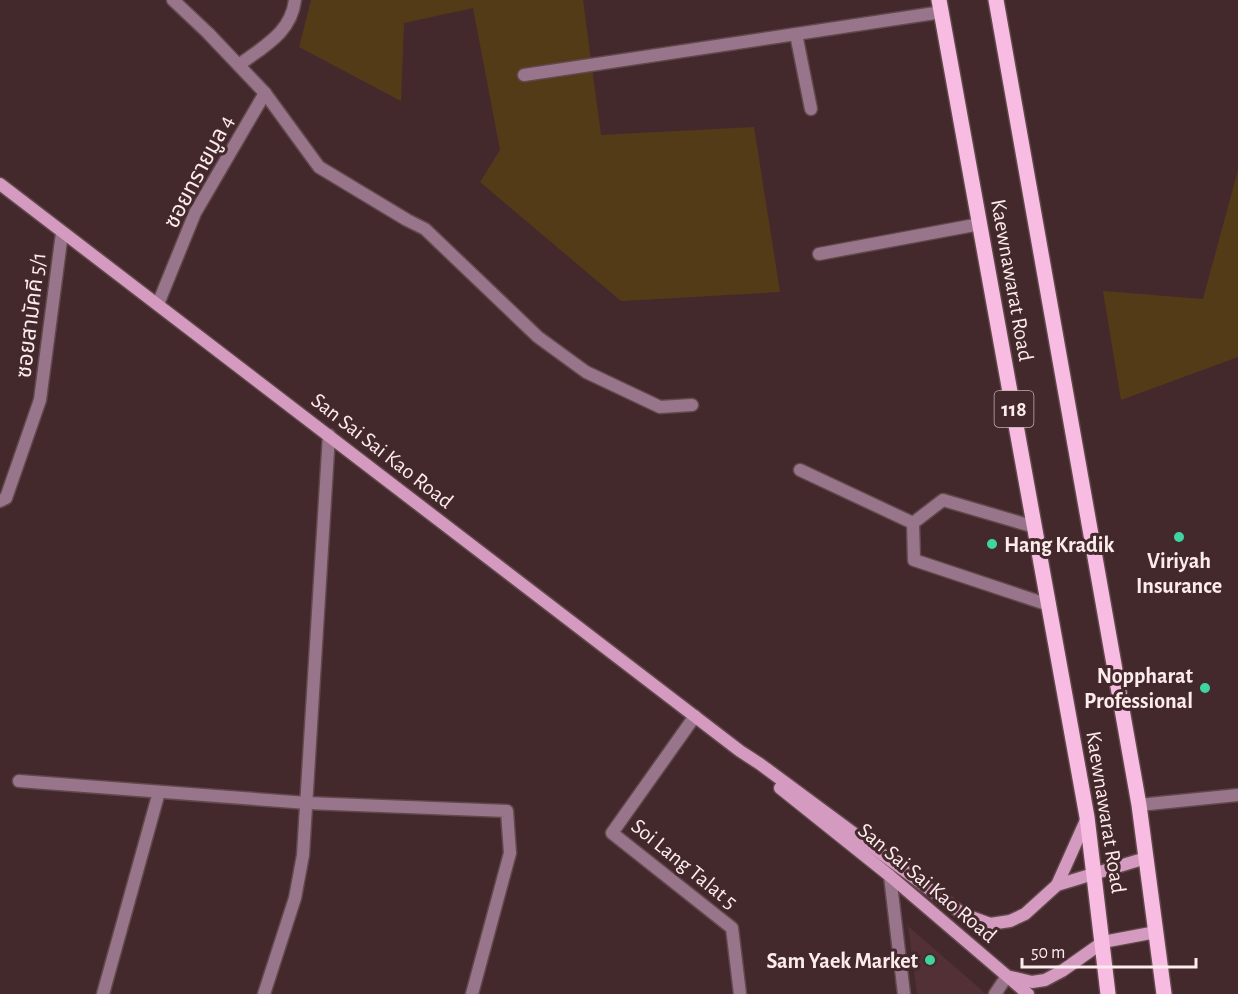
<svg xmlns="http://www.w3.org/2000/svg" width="1238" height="994" font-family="'Alegreya Sans','Noto Sans Thai',sans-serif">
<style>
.built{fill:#523035}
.green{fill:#543b18}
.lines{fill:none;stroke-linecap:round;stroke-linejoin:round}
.service-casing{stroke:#61484b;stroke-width:15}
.minor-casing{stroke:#61484b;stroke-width:15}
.secondary-casing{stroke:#61484b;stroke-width:15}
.primary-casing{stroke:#61484b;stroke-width:18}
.service{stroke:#99758c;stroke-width:12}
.minor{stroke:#99758c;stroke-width:12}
.secondary{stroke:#d49abf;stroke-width:12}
.primary{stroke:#f8bce3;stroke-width:15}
.poi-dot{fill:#40d4a2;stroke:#43292c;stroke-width:2}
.labels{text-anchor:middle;stroke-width:6;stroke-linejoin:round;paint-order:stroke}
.shield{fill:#43292c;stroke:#c5b1b3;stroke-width:1.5}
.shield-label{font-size:21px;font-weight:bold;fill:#fdebed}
.street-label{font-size:22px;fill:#fdebed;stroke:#43292c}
.poi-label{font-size:22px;font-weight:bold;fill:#fdebed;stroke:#43292c;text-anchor:end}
</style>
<rect width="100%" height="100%" fill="#43292c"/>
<polygon class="built" points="908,926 986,994 917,994"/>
<g class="green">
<polygon points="311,0 583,0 601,135 754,127 780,292 621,301 480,182 500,150 473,8 404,23 401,101 299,47"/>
<polygon points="1238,170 1238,357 1121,400 1103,291 1203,299"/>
</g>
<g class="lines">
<defs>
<g id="service">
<polyline points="796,34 811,109"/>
<polyline points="524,75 942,12"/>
<polyline points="819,254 980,224"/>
<polyline points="800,470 913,523 914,560 1049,605"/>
<polyline points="913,523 943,500 1035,527"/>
<polyline points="890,876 904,994"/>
<polyline points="995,994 1007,976"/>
</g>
<g id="minor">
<polyline points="173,0 208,33 265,93 319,167 407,220 425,229 538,337 586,372 660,407 692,405"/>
<path d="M 239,65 C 264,46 291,33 295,0"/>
<polyline points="158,304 195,213 265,93"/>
<polyline points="0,501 6,498 40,400 62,233"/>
<polyline points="695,716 612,833 732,928 740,994"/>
<polyline points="19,781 307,803 507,811 510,853 472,994"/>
<polyline points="1139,805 1238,795"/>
<polyline points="103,994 159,792"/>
<polyline points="264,994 295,898 303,855 329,435"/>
</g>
<g id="secondary">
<polyline points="0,184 740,751 760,764 963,914 990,924 1010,921 1025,914 1057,885 1146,858"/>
<polyline points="780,788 890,876 1028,994"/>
<polyline points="1057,885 1087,818"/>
<polyline points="1011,977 1032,982 1045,980 1062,971 1103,942 1156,932"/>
</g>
<g id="primary">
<polyline points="939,0 1087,817 1108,994"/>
<polyline points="996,0 1139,805 1164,994"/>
</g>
</defs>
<use href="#service" class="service-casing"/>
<use href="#minor" class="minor-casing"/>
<use href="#secondary" class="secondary-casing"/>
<use href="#primary" class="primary-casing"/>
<use href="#service" class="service"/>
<use href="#minor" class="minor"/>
<use href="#secondary" class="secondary"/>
<use href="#primary" class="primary"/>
</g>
<g class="poi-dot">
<circle cx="1179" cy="537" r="6"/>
<circle cx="992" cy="544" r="6"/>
<circle cx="1205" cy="688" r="6"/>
<circle cx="930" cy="960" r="6"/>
</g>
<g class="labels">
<rect class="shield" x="994.5" y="391" width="39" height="36" rx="4.5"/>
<g class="shield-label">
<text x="1014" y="416">118</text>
</g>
<g class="street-label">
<text transform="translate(198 171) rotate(-62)" y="8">ซอยทรายมูล 4</text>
<text transform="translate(1013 280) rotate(80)" y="8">Kaewnawarat Road</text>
<text transform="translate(30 315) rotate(-83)" y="8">ซอยสามัคคี 5/1</text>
<text transform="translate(383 450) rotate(38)" y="8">San Sai Sai Kao Road</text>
<text transform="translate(1107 812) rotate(81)" y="8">Kaewnawarat Road</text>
<text transform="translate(685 863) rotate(39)" y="8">Soi Lang Talat 5</text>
<text transform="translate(928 882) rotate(40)" y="8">San Sai Sai Kao Road</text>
</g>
<g class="poi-label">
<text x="1004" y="552" text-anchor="start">Hang Kradik</text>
<text x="1179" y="568" text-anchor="middle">Viriyah<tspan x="1179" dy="25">Insurance</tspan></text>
<text x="1193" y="683">Noppharat<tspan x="1193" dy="25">Professional</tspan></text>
<text x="918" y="968">Sam Yaek Market</text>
</g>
</g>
<path d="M1022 958v9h174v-9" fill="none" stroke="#fdebed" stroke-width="3"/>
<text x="1031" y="958" font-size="18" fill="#fdebed" stroke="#43292c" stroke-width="4.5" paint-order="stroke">50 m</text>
</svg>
